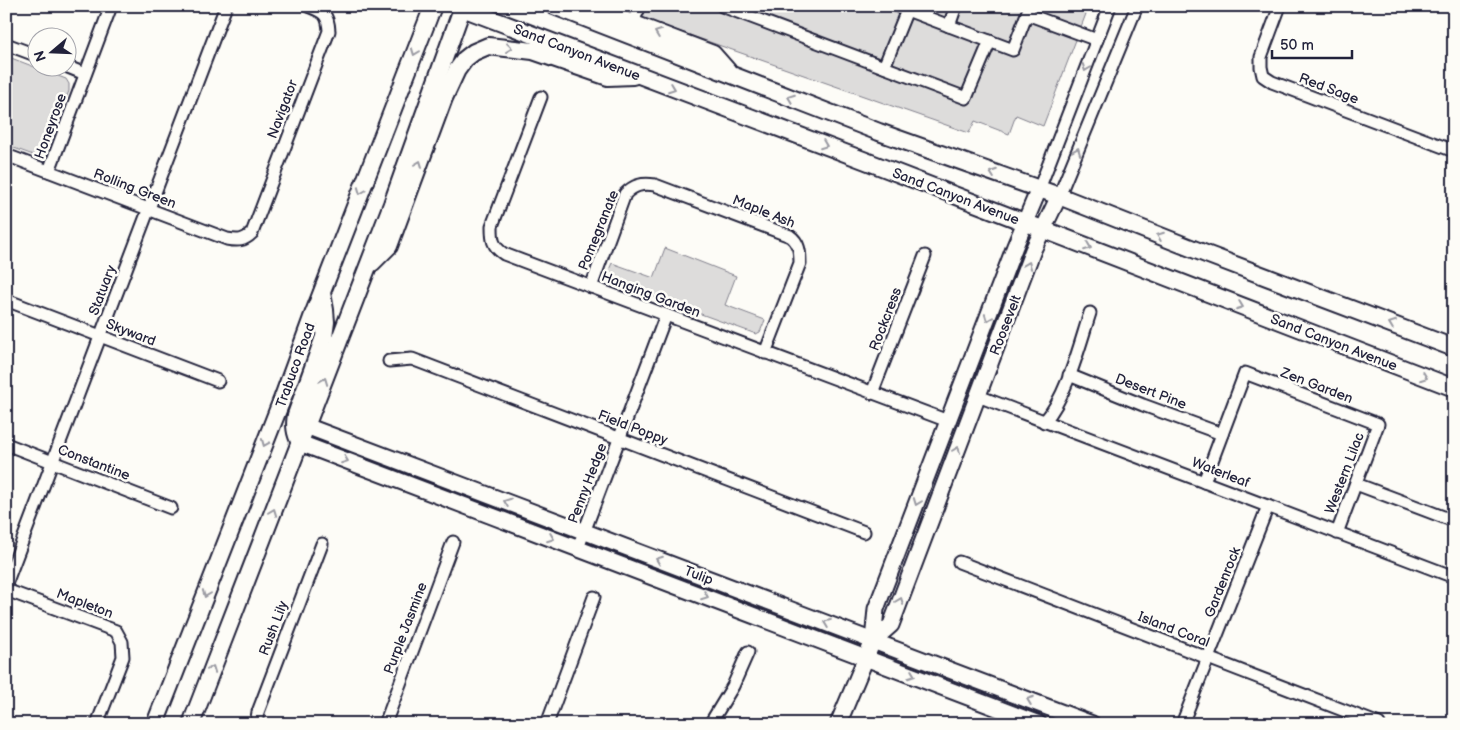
<svg xmlns="http://www.w3.org/2000/svg" width="1460" height="730" font-family="'Balsamiq Sans',sans-serif">
<style>
.green{fill:#dddcdb;stroke:#807f8b}
.lines{fill:none;stroke-linecap:round;stroke-linejoin:round}
.minor-casing{stroke:#22223b;stroke-width:15}
.tertiary-casing{stroke:#22223b;stroke-width:19}
.secondary-casing{stroke:#22223b;stroke-width:20}
.minor{stroke:#fdfcf7;stroke-width:11}
.tertiary{stroke:#fdfcf7;stroke-width:15}
.secondary{stroke:#fdfcf7;stroke-width:16}
.oneway{stroke:#9a9aa2}
.labels{text-anchor:middle;stroke-width:5;stroke-linejoin:round;paint-order:stroke}
.street-label{font-size:14px;fill:#22223b;stroke:#fdfcf7}
</style>
<rect width="100%" height="100%" fill="#fdfcf7"/>
<filter id="ink" filterUnits="userSpaceOnUse"><feTurbulence type="fractalNoise" baseFrequency=".02" numOctaves="2"/><feDisplacementMap in="SourceGraphic" scale="10" xChannelSelector="R" yChannelSelector="G"/><feConvolveMatrix kernelMatrix="1 2 1 2 8 2 1 2 1" color-interpolation-filters="sRGB"/></filter>
<g filter="url(#ink)">
<g class="green">
<polygon points="607,6 1089,6 1043,126 1016,115 1009,134 975,121 969,133"/>
<polygon points="6,56 66,79 69,84 69,91 45,151 41,156 33,155 6,145"/>
<polygon points="665,248 736,276 725,305 765,320 760,332 756,334 610,281 608,272 612,263 654,278"/>
</g>
<g class="lines">
<defs>
<g id="minor">
<polyline points="722,6 966,98 990,41"/>
<polyline points="1280,6 1261,57 1261,67 1263,76 1272,82 1454,151"/>
<polyline points="907,10 1013,50 1030,6"/>
<polyline points="1027,14 1097,40"/>
<polyline points="632,24 640,6"/>
<polyline points="949,26 956,6"/>
<polyline points="6,44 38,56"/>
<polyline points="68,67 85,74"/>
<polyline points="884,67 907,10 897,6"/>
<path d="M 541,97 L 492,226 C 492,239 492,246 504,254 L 948,421"/>
<path d="M 6,155 L 227,239 C 238,241 244,241 252,233 L 329,31 C 328,13 323,12 308,6"/>
<polyline points="49,171 111,6"/>
<polyline points="1039,189 1110,6"/>
<polyline points="1059,196 1137,6"/>
<path d="M 591,287 L 625,194 C 634,185 642,183 655,185 L 790,236 C 799,242 800,252 800,263 L 765,353"/>
<polyline points="6,300 218,381"/>
<polyline points="389,361 412,359 864,532"/>
<polyline points="1069,375 1143,405 1222,434"/>
<polyline points="872,393 925,256"/>
<polyline points="978,396 1454,577"/>
<path d="M 1044,422 C 1067,396 1079,347 1090,313"/>
<polyline points="6,444 171,508"/>
<polyline points="1204,482 1245,373 1378,424 1337,533"/>
<polyline points="1356,484 1454,521"/>
<polyline points="578,548 666,315"/>
<polyline points="959,562 1379,724"/>
<polyline points="6,584 226,6"/>
<polyline points="6,590 116,631 122,642 123,657 97,724"/>
<polyline points="256,724 258,712 322,544"/>
<polyline points="385,724 453,542"/>
<polyline points="547,724 594,597"/>
<polyline points="710,724 733,686 748,652"/>
<polyline points="1182,724 1268,506"/>
</g>
<g id="tertiary">
<polyline points="306,426 1092,724"/>
<polyline points="300,443 1039,724"/>
<polyline points="873,641 891,625 1033,250 1059,196"/>
<polyline points="838,724 873,641 876,609 1015,246 1039,189"/>
</g>
<g id="secondary">
<polyline points="457,6 866,161 1454,388"/>
<polyline points="554,6 879,132 1059,196 1206,254 1454,348"/>
<polyline points="587,6 713,54 728,71"/>
<polyline points="372,263 389,246 444,98 457,70 465,59 474,52 488,46 533,51 608,77 633,76"/>
<path d="M 300,443 C 295,433 294,426 296,415 L 324,337 L 326,322 L 325,310 L 322,293"/>
<polyline points="155,724 283,397 313,315 433,6"/>
<polyline points="191,724 392,204 463,6"/>
</g>
</defs>
<use href="#minor" class="minor-casing"/>
<use href="#tertiary" class="tertiary-casing"/>
<use href="#secondary" class="secondary-casing"/>
<use href="#minor" class="minor"/>
<use href="#tertiary" class="tertiary"/>
<use href="#secondary" class="secondary"/>
</g>
<defs><path id="oneway-chevron" d="M-2-3.5L2.5 0L-2 3.5" fill="none" stroke-width="1.6" stroke-linecap="round" stroke-linejoin="round" transform="scale(1.25)"/></defs>
<g class="oneway">
<use href="#oneway-chevron" transform="translate(658 33) rotate(-159)"/>
<use href="#oneway-chevron" transform="translate(509 48) rotate(7)"/>
<use href="#oneway-chevron" transform="translate(415 52) rotate(111)"/>
<use href="#oneway-chevron" transform="translate(1086 68) rotate(111)"/>
<use href="#oneway-chevron" transform="translate(672 88) rotate(21)"/>
<use href="#oneway-chevron" transform="translate(791 98) rotate(-159)"/>
<use href="#oneway-chevron" transform="translate(824 145) rotate(21)"/>
<use href="#oneway-chevron" transform="translate(1077 151) rotate(-68)"/>
<use href="#oneway-chevron" transform="translate(419 164) rotate(-69)"/>
<use href="#oneway-chevron" transform="translate(993 173) rotate(-160)"/>
<use href="#oneway-chevron" transform="translate(361 191) rotate(111)"/>
<use href="#oneway-chevron" transform="translate(1160 236) rotate(-159)"/>
<use href="#oneway-chevron" transform="translate(1088 247) rotate(21)"/>
<use href="#oneway-chevron" transform="translate(1028 265) rotate(-69)"/>
<use href="#oneway-chevron" transform="translate(1240 306) rotate(21)"/>
<use href="#oneway-chevron" transform="translate(988 318) rotate(111)"/>
<use href="#oneway-chevron" transform="translate(1392 324) rotate(-159)"/>
<use href="#oneway-chevron" transform="translate(1424 377) rotate(21)"/>
<use href="#oneway-chevron" transform="translate(324 381) rotate(-69)"/>
<use href="#oneway-chevron" transform="translate(265 443) rotate(112)"/>
<use href="#oneway-chevron" transform="translate(957 450) rotate(-69)"/>
<use href="#oneway-chevron" transform="translate(345 460) rotate(21)"/>
<use href="#oneway-chevron" transform="translate(507 502) rotate(-159)"/>
<use href="#oneway-chevron" transform="translate(917 502) rotate(111)"/>
<use href="#oneway-chevron" transform="translate(273 512) rotate(-69)"/>
<use href="#oneway-chevron" transform="translate(551 538) rotate(21)"/>
<use href="#oneway-chevron" transform="translate(659 560) rotate(-159)"/>
<use href="#oneway-chevron" transform="translate(206 594) rotate(111)"/>
<use href="#oneway-chevron" transform="translate(705 596) rotate(21)"/>
<use href="#oneway-chevron" transform="translate(900 601) rotate(-69)"/>
<use href="#oneway-chevron" transform="translate(827 623) rotate(-159)"/>
<use href="#oneway-chevron" transform="translate(212 669) rotate(-69)"/>
<use href="#oneway-chevron" transform="translate(912 675) rotate(21)"/>
<use href="#oneway-chevron" transform="translate(1030 700) rotate(-159)"/>
</g>
</g>
<g class="labels">
<g class="street-label">
<text transform="translate(577 52) rotate(21)" y="5">Sand Canyon Avenue</text>
<text transform="translate(1329 88) rotate(21)" y="5">Red Sage</text>
<text transform="translate(282 109) rotate(-69)" y="5">Navigator</text>
<text transform="translate(50 126) rotate(-70)" y="5">Honeyrose</text>
<text transform="translate(135 188) rotate(21)" y="5">Rolling Green</text>
<text transform="translate(956 196) rotate(21)" y="5">Sand Canyon Avenue</text>
<text transform="translate(764 211) rotate(22)" y="5">Maple Ash</text>
<text transform="translate(598 230) rotate(-68)" y="5">Pomegranate</text>
<text transform="translate(102 290) rotate(-69)" y="5">Statuary</text>
<text transform="translate(651 294) rotate(21)" y="5">Hanging Garden</text>
<text transform="translate(885 319) rotate(-69)" y="5">Rockcress</text>
<text transform="translate(1005 325) rotate(-69)" y="5">Roosevelt</text>
<text transform="translate(131 332) rotate(21)" y="5">Skyward</text>
<text transform="translate(1334 342) rotate(21)" y="5">Sand Canyon Avenue</text>
<text transform="translate(295 365) rotate(-70)" y="5">Trabuco Road</text>
<text transform="translate(1317 385) rotate(21)" y="5">Zen Garden</text>
<text transform="translate(1151 391) rotate(21)" y="5">Desert Pine</text>
<text transform="translate(633 427) rotate(21)" y="5">Field Poppy</text>
<text transform="translate(94 462) rotate(21)" y="5">Constantine</text>
<text transform="translate(1221 472) rotate(21)" y="5">Waterleaf</text>
<text transform="translate(1344 473) rotate(-69)" y="5">Western Lilac</text>
<text transform="translate(587 483) rotate(-69)" y="5">Penny Hedge</text>
<text transform="translate(699 575) rotate(21)" y="5">Tulip</text>
<text transform="translate(1222 582) rotate(-68)" y="5">Gardenrock</text>
<text transform="translate(85 603) rotate(21)" y="5">Mapleton</text>
<text transform="translate(273 628) rotate(-69)" y="5">Rush Lily</text>
<text transform="translate(405 628) rotate(-69)" y="5">Purple Jasmine</text>
<text transform="translate(1174 629) rotate(21)" y="5">Island Coral</text>
</g>
</g>
<rect width="1460" height="730" fill="none" stroke="#fdfcf7" stroke-width="25"/>
<rect x="12" y="12" width="1435" height="705" fill="none" stroke="#22223b" stroke-width="2" filter="url(#ink)"/>
<g transform="translate(52 52) rotate(251)"><circle r="24" fill="#fdfcf7" stroke="#a5a5ac"/>
<path d="M0-4L9 19L0 12L-9 19Z" fill="#22223b"/>
<text y="-8" font-size="14" font-weight="bold" text-anchor="middle" fill="#22223b">N</text>
</g>
<path d="M1272 50v8h80v-8" fill="none" stroke="#22223b" stroke-width="2.5"/>
<text x="1280" y="50" font-size="15" fill="#22223b" stroke="#fdfcf7" stroke-width="4" paint-order="stroke">50 m</text>
</svg>
